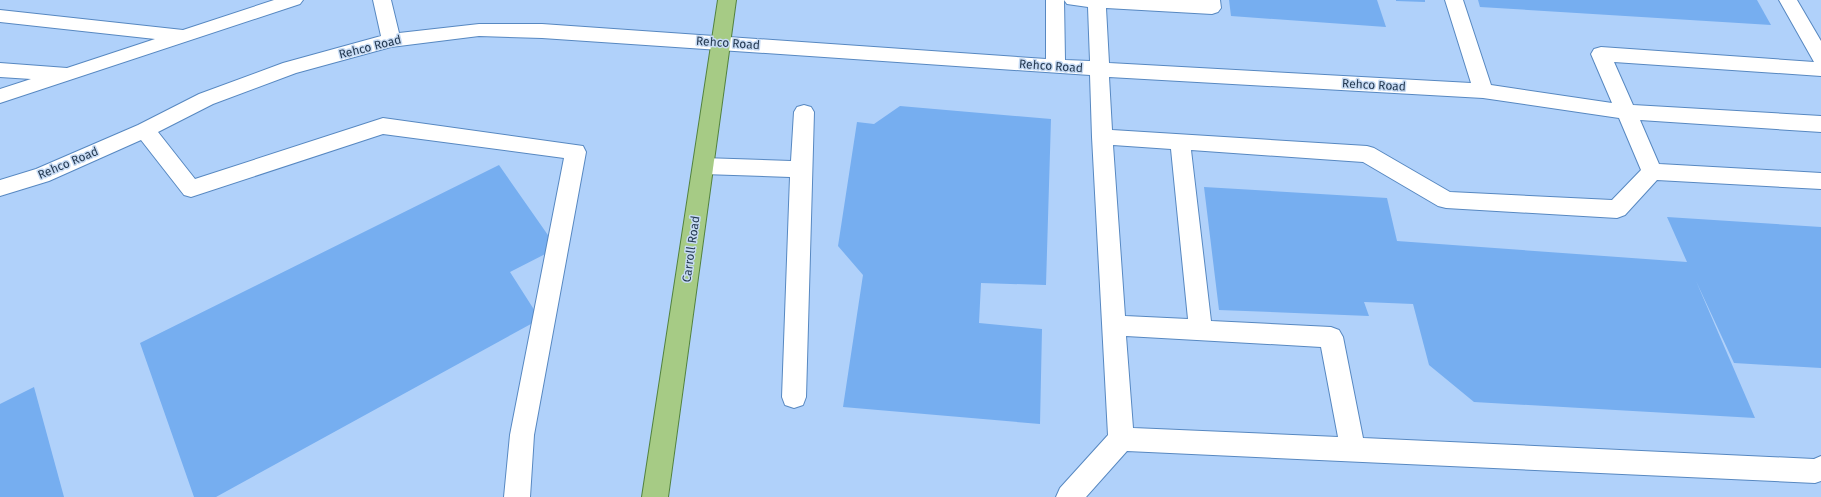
<svg xmlns="http://www.w3.org/2000/svg" width="1821" height="497" font-family="'Fira Sans',sans-serif">
<style>
.built{fill:#b0d1fa}
.building{fill:#76aef0}
.lines{fill:none;stroke-linecap:round;stroke-linejoin:round}
.minor-casing{stroke:#5788c1;stroke-width:2}
.major-casing{stroke:#52823e;stroke-width:2}
.minor{fill:#fff;fill-rule:evenodd}
.major{fill:#a6cb85;fill-rule:evenodd}
.labels{text-anchor:middle;stroke-width:3;stroke-linejoin:round;paint-order:stroke}
.street-label{font-size:12px;fill:#263b53;stroke:#c7dbf4}
</style>
<rect width="100%" height="100%" fill="#c7dbf4"/>
<rect class="built" x="0" y="0" width="1821" height="497"/>
<g class="building">
<polygon points="1229,0 1377,0 1386,27 1231,16"/>
<polygon points="1396,0 1425,0 1425,2 1396,1"/>
<polygon points="1478,0 1757,0 1771,25 1480,7"/>
<polygon points="900,106 1051,119 1046,285 981,283 979,323 1042,329 1040,424 843,407 863,275 838,246 857,122 874,124"/>
<polygon points="499,165 557,248 510,272 540,319 216,497 194,497 140,343"/>
<polygon points="1204,187 1387,198 1397,241 1687,262 1667,217 1821,227 1821,368 1734,363 1696,281 1755,418 1474,402 1429,365 1413,304 1364,302 1369,316 1219,310"/>
<polygon points="34,387 64,497 0,497 0,404"/>
</g>
<g class="lines">
<defs>
<g id="minor">
<polygon points="274,0 303,0 300,4 0,103 0,89 31,79 0,77 0,63 67,68 155,39 0,22 0,10 183,30"/>
<path d="M 373,0 L 391,0 L 399,33 L 479,24 L 542,24 L 1046,59 L 1046,0 L 1220,0 L 1221,8 L 1218,12 L 1212,14 L 1106,8 L 1109,63 L 1471,83 L 1445,0 L 1463,0 L 1491,85 L 1612,103 L 1591,54 L 1594,49 L 1601,47 L 1814,62 L 1779,0 L 1797,0 L 1821,41 L 1821,76 L 1614,62 L 1633,105 L 1821,116 L 1821,132 L 1640,120 L 1659,164 L 1821,173 L 1821,189 L 1657,180 L 1625,215 L 1617,218 L 1446,208 L 1438,206 L 1363,162 L 1191,150 L 1211,321 L 1331,327 L 1339,330 L 1343,337 L 1363,438 L 1814,459 L 1821,456 L 1821,481 L 1815,483 L 1127,451 L 1086,497 L 1056,497 L 1060,488 L 1108,435 L 1092,137 L 1090,75 L 542,38 L 479,36 L 391,47 L 296,73 L 213,104 L 158,132 L 195,179 L 383,118 L 583,146 L 586,152 L 534,435 L 530,497 L 504,497 L 510,435 L 564,158 L 383,134 L 191,197 L 184,195 L 141,140 L 49,181 L 0,196 L 0,180 L 36,169 L 138,125 L 199,94 L 283,63 L 381,36 ZM 1064,0 L 1067,4 L 1088,7 L 1090,61 L 1065,60 ZM 1109,77 L 1483,98 L 1619,118 L 1641,170 L 1612,200 L 1450,192 L 1374,148 L 1367,146 L 1112,130 ZM 1113,145 L 1171,149 L 1188,319 L 1125,316 ZM 1126,336 L 1321,347 L 1338,437 L 1133,428 Z"/>
<polygon points="804,105 811,107 814,112 806,397 803,405 794,408 785,405 782,397 790,177 703,174 696,172 693,166 696,160 703,158 791,161 794,112 797,107"/>
</g>
<polygon id="major" points="718,0 736,0 668,497 642,497"/>
</defs>
<use href="#minor" class="minor-casing"/>
<use href="#major" class="major-casing"/>
<use href="#minor" class="minor"/>
<use href="#major" class="major"/>
</g>
<g class="labels">
<g class="street-label">
<text transform="translate(728 43) rotate(4)" y="4">Rehco Road</text>
<text transform="translate(370 47) rotate(-14)" y="4">Rehco Road</text>
<text transform="translate(1051 66) rotate(4)" y="4">Rehco Road</text>
<text transform="translate(1374 85) rotate(3)" y="4">Rehco Road</text>
<text transform="translate(68 163) rotate(-23)" y="4">Rehco Road</text>
<text transform="translate(691 249) rotate(-82)" y="4">Carroll Road</text>
</g>
</g>
</svg>
